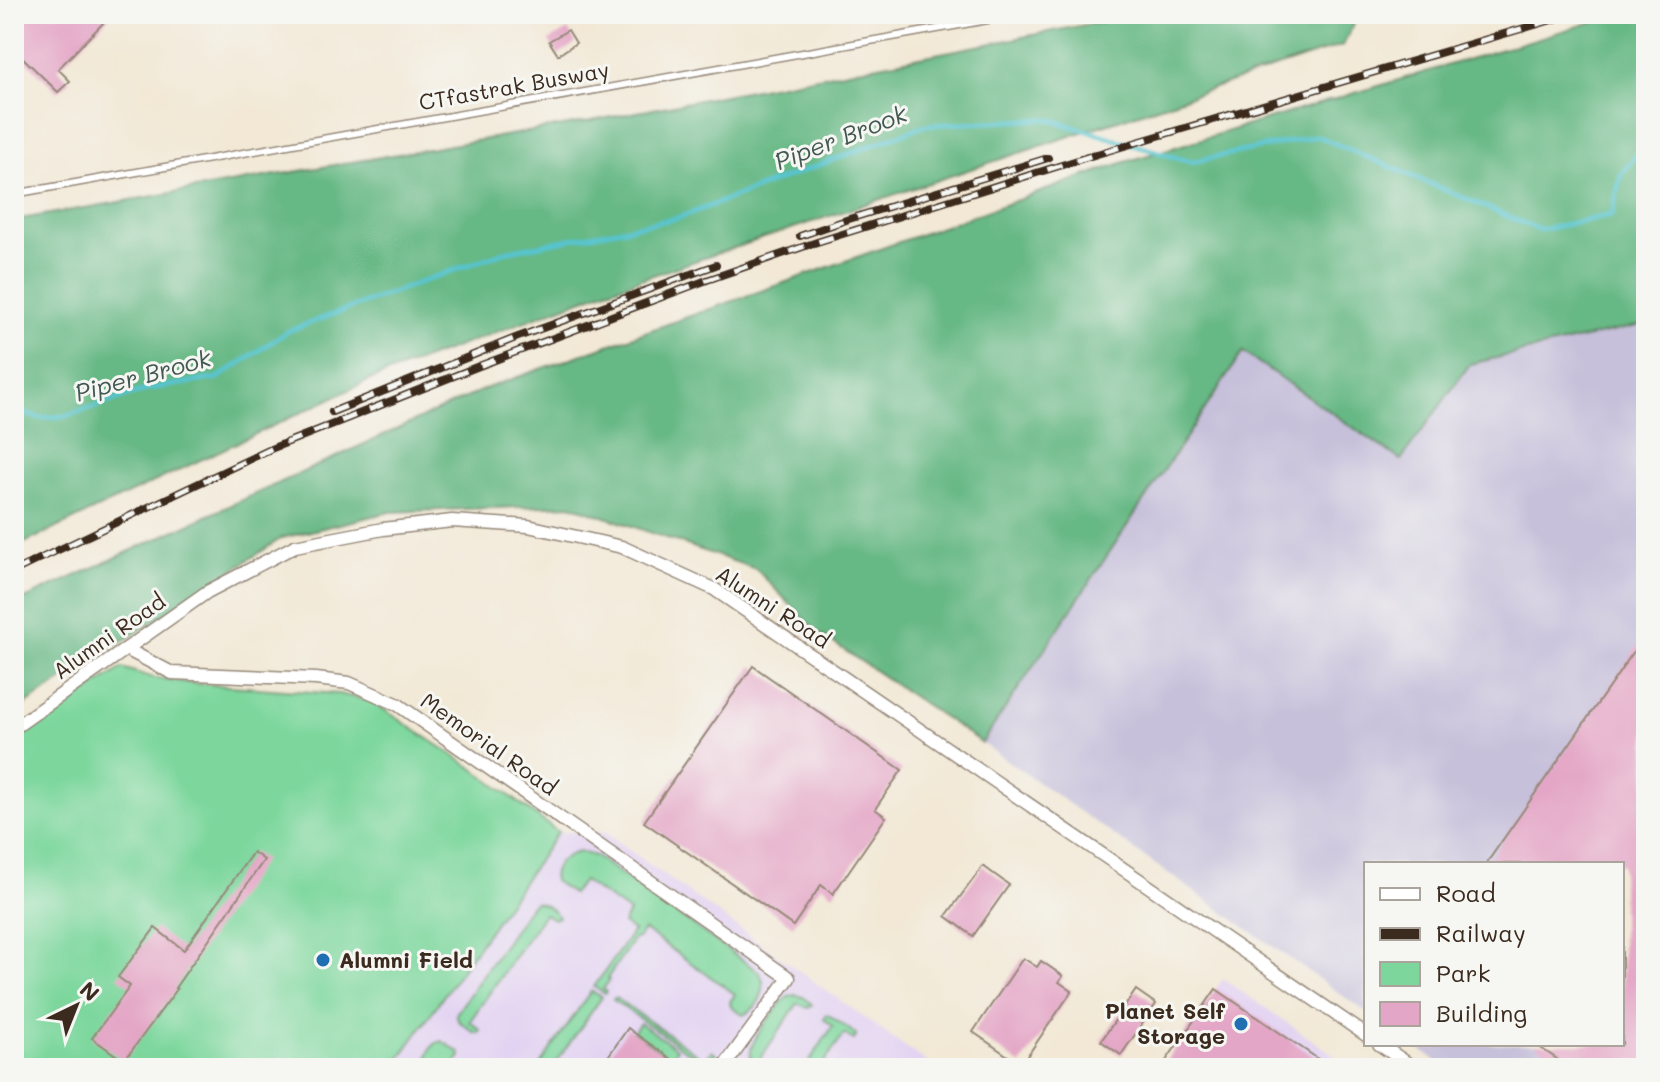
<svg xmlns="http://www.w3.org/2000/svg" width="1660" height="1082" font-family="Mali,sans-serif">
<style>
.built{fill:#e3d3f2}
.industrial{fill:#c6c0da}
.green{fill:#7dd79d;stroke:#5c805e;stroke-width:2}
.forest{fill:#66b884;stroke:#507151;stroke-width:2}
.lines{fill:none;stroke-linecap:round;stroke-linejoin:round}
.stream{stroke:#57c4cf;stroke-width:5}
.building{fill:#e4a6c6}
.service-casing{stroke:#96897a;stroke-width:9}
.minor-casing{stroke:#96897a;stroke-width:15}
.service{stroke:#fff;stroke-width:6}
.minor{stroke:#fff;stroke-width:12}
.rail-casing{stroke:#3b2a1e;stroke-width:8}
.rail{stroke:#f6f6f2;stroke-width:5;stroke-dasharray:15;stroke-linecap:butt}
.poi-dot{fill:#1f6fb2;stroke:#f6f6f2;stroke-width:3}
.labels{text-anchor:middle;stroke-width:6;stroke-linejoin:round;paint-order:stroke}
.street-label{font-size:22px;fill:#3b2a1e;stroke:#f6f6f2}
.poi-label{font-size:22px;font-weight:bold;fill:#3b2a1e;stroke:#f6f6f2;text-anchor:start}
.water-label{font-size:24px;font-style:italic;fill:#435853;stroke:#f6f6f2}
</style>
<rect width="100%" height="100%" fill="#f6f6f2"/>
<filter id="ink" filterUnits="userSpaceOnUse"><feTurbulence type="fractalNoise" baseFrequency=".0125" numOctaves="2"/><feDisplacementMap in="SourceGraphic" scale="16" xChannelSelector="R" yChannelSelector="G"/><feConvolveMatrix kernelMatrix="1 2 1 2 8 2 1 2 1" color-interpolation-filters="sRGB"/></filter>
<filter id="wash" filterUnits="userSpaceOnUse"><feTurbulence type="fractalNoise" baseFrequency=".006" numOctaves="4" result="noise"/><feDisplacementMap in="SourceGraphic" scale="32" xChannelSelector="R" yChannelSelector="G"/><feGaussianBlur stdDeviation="1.8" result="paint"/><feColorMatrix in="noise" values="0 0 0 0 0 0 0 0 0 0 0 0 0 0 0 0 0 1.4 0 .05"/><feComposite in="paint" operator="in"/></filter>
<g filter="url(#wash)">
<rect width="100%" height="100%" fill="#f2e8d5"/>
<g class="built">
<polygon points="558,832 604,832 935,1068 393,1068"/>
<polygon points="1223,979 1353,1068 1164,1068"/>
</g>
<polygon class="industrial" points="1646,324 1646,1068 1446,1068 1412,1044 1622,1044 1622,864 1366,864 1366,1012 982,743 1243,352 1401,459 1470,364"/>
<g class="green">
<polygon points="122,668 151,677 189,683 339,694 371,701 474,769 558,832 393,1068 14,1068 14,741"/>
<path d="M 580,852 L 595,856 L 759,972 C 770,988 758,1009 743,1015 L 731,1007 L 730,1002 L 735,994 L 644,930 L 638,938 L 634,939 L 608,977 L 609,981 L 603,989 L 606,991 L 605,994 L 594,987 L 633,931 L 623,924 L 629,912 L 583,881 L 572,894 L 554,881 C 550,866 566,854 580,852 Z"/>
<path d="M 535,902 C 543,903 555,910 558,917 L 554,919 L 544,914 L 470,1021 L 480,1030 L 479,1033 L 475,1033 L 459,1021 L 456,1014 L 531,905 Z"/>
<polygon points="591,991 602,997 552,1068 538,1068"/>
<path d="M 795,995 L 803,997 L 811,1003 L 812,1006 L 808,1008 L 798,1003 L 757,1063 L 763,1068 L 756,1068 C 738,1049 770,1019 782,1002 L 788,997 Z"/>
<polygon points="614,998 616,998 704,1059 712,1051 716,1054 717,1059 709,1057 705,1064 613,1000"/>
<polygon points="826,1015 830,1016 856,1034 856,1037 854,1040 844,1034 820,1068 805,1068 833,1026 824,1019"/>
<polygon points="640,1023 677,1049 671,1058 633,1032"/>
<path d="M 442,1041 L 460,1053 L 461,1056 L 453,1068 L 427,1068 C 426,1057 430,1043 442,1041 Z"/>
</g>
<g class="forest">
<polygon points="1141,14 1356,14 1355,22 1343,45 602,292 370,380 14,548 14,220 591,121"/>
<polygon points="1619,14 1646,14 1646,324 1470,364 1401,460 1243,352 982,743 816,631 756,569 571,505 389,512 282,538 14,712 14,604 487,388 1125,162"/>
</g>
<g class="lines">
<polyline class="stream" points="14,410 39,418 65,416 149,389 218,378 288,331 435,277 504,252 678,218 926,125 1048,119 1191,162 1317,136 1540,230 1612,215 1621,174 1646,143"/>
</g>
<g id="blocks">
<g class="building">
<polygon points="14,14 112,14 58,69 70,81 58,92 14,49"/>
<polygon points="568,30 576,43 558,55 549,41"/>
<polygon points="1646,634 1646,1068 1570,1068 1535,1044 1622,1044 1622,864 1486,864"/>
<polygon points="753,666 902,770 875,809 886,817 833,894 821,885 793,926 644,822"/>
<polygon points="253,852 264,860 175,988 177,989 124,1061 92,1038 130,986 118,977 155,928 184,950"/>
<polygon points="983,866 1009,885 973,936 946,916"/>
<polygon points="1023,958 1037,967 1041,961 1063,976 1059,982 1072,991 1021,1065 973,1032"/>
<polygon points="1216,989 1321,1061 1316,1068 1161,1068"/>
<polygon points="1136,990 1156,1004 1121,1055 1101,1041"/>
<polygon points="628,1028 633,1032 684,1068 600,1068"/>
</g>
</g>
</g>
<g filter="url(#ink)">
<use href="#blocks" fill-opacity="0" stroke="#96897a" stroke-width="2"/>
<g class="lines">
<defs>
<polyline id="service" points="14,194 1021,14"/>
<g id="minor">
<polyline points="126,649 172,673 316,679 349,683 397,704 789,978 723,1068"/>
<polyline points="14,728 207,592 295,546 383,529 452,521 528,526 622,547 714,589 1366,1035"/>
<polyline points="1379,1044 1414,1068"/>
</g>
</defs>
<use href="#service" class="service-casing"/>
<use href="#minor" class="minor-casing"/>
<use href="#service" class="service"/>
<use href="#minor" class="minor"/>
<defs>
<g id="rail">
<polyline points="800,236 849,219 1048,158"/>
<polyline points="332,412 518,337 716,265"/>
<polyline points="14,571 273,448 479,366 707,280 817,242 1097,154 1572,14"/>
</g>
</defs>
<use href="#rail" class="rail-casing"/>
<use href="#rail" class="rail"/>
</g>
</g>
<g class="poi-dot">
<circle cx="323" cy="960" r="8"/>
<circle cx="1241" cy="1024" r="8"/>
</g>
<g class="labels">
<g class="street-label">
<text transform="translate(514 86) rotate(-10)" y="8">CTfastrak Busway</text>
<text transform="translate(773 607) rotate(33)" y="8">Alumni Road</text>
<text transform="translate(109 636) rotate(-35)" y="8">Alumni Road</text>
<text transform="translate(489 744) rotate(35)" y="8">Memorial Road</text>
</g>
<g class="poi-label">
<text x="339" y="968">Alumni Field</text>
<text x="1225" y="1019" text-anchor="end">Planet Self<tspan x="1225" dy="25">Storage</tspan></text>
</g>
<g class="water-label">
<text transform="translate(841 138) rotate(-21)" y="8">Piper Brook</text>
<text transform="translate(143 376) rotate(-15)" y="8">Piper Brook</text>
</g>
</g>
<rect width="1660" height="1082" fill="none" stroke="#f6f6f2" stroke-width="48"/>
<rect x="1364" y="862" width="260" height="184" fill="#f6f6f2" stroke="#aba49d" stroke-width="2"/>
<rect x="1380" y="888" width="40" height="12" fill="#ffffff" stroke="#aba49d" stroke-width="2"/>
<text x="1436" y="902" font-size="24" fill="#3b2a1e">Road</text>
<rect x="1380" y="928" width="40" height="12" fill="#3b2a1e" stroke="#aba49d" stroke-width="2"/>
<text x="1436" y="942" font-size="24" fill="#3b2a1e">Railway</text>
<rect x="1380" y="962" width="40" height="24" fill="#7dd79d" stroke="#aba49d" stroke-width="2"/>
<text x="1436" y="982" font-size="24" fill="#3b2a1e">Park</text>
<rect x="1380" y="1002" width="40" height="24" fill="#e4a6c6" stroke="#aba49d" stroke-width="2"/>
<text x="1436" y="1022" font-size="24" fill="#3b2a1e">Building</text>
<g transform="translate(76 1006) rotate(43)" stroke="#f6f6f2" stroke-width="6" paint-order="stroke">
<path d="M0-6L14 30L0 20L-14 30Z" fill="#3b2a1e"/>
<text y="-12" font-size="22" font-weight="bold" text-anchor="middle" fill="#3b2a1e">N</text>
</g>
</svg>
